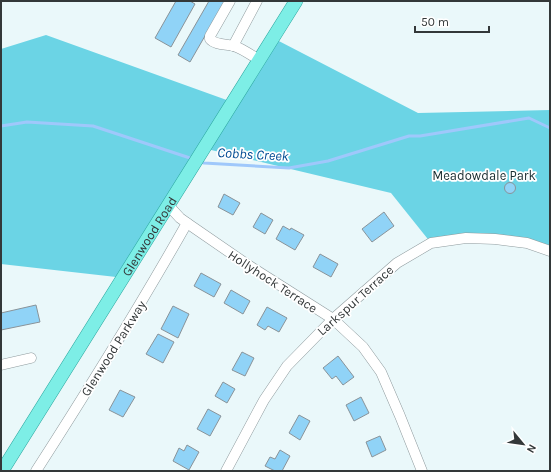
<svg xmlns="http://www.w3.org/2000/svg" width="551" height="472" font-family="Karla,sans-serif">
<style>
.green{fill:#6bd4e5}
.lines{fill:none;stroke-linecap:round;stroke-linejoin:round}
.stream{stroke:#9fc8fb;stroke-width:3}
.building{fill:#90d3f7;stroke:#899399}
.minor-casing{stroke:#8f9b9e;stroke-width:11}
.major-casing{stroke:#2ba69e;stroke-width:14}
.minor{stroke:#fff;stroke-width:10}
.major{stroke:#7deee6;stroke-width:13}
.labels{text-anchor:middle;stroke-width:3.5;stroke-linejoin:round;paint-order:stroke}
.park-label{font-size:13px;fill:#192d31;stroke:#fff}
.street-label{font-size:13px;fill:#333839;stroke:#fff}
.water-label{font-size:14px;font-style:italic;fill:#004b93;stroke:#fff}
</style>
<rect width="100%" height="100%" fill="#eaf8fa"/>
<polygon class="green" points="46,35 235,103 273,38 418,113 550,110 550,251 527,243 431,243 391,193 207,149 125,278 1,264 1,49"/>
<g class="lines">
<g class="stream">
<polyline points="1,126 27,122 93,126 193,159"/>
<polyline points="201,162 204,163 289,168 328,161 409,136 420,136 529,118 550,128"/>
</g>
</g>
<g class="building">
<polygon points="176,1 190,1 195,4 171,47 155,38"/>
<polygon points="209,1 225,1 190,62 178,55"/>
<circle cx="510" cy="188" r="5.5"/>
<polygon points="224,194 240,203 233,215 218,207"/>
<polygon points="384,212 394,226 372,242 362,229"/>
<polygon points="261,213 273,220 265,234 253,227"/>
<polygon points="283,226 290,230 291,228 304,235 295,250 276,239"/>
<polygon points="320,254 338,264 331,277 313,267"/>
<polygon points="201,273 221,284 214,297 194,286"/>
<polygon points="231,290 250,301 243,314 224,303"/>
<polygon points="36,305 40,322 1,330 1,313"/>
<polygon points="173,306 189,314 178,338 161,329"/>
<polygon points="267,307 287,318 279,332 268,326 265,330 257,325"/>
<polygon points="158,334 174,342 163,363 146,354"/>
<polygon points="242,352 254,358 245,376 232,370"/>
<polygon points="338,356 354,377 343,385 336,376 332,379 323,368"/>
<polygon points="223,382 235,389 227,403 215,396"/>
<polygon points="120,390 135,397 123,417 109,410"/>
<polygon points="361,397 369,413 354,421 346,405"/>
<polygon points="208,409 221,416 210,436 197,429"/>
<polygon points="299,415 310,421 300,440 289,433"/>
<polygon points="380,436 386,450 372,457 366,442"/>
<polygon points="187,445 199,452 189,470 173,461 179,448 184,451"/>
<polygon points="280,450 290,456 282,471 275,471 265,466 270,457 275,459"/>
</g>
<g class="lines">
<defs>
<g id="minor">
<path d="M 230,1 L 210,36 L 210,39 C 215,45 226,44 234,46 C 243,49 251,55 259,60"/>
<polyline points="233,46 257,1"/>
<polyline points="168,205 180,218 187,223 248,265 333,319 363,347 381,372 400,416 422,471"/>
<polyline points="1,365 31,358"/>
<path d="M 36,471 C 88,390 139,308 187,223"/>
<polyline points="226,471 264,400 287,366 333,319 397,263 431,243 466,238 495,239 527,243 550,251"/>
</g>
<g id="major">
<path id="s1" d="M 2,471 L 296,1"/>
</g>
</defs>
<use href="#minor" class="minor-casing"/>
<use href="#major" class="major-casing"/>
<use href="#minor" class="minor"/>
<use href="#major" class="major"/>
</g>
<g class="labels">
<g class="park-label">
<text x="484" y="180">Meadowdale Park</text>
</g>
<g class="street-label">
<text dy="5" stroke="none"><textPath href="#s1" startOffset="277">Glenwood Road</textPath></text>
<text transform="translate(273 281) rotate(33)" y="5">Hollyhock Terrace</text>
<text transform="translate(355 300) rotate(-42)" y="5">Larkspur Terrace</text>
<text transform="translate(113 348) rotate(-58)" y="5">Glenwood Parkway</text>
</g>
<g class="water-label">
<text transform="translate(253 154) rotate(3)" y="5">Cobbs Creek</text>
</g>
</g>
<rect width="551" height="472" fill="none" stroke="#333839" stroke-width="4"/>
<g transform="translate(523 444) rotate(119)" stroke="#ffffff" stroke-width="3" paint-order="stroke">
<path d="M0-3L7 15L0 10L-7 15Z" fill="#333839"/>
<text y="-6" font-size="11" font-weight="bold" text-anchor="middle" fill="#333839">N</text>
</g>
<path d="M415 26v6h74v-6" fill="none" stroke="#333839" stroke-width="2"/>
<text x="421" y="26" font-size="12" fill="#333839" stroke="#ffffff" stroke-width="3" paint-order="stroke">50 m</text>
</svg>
